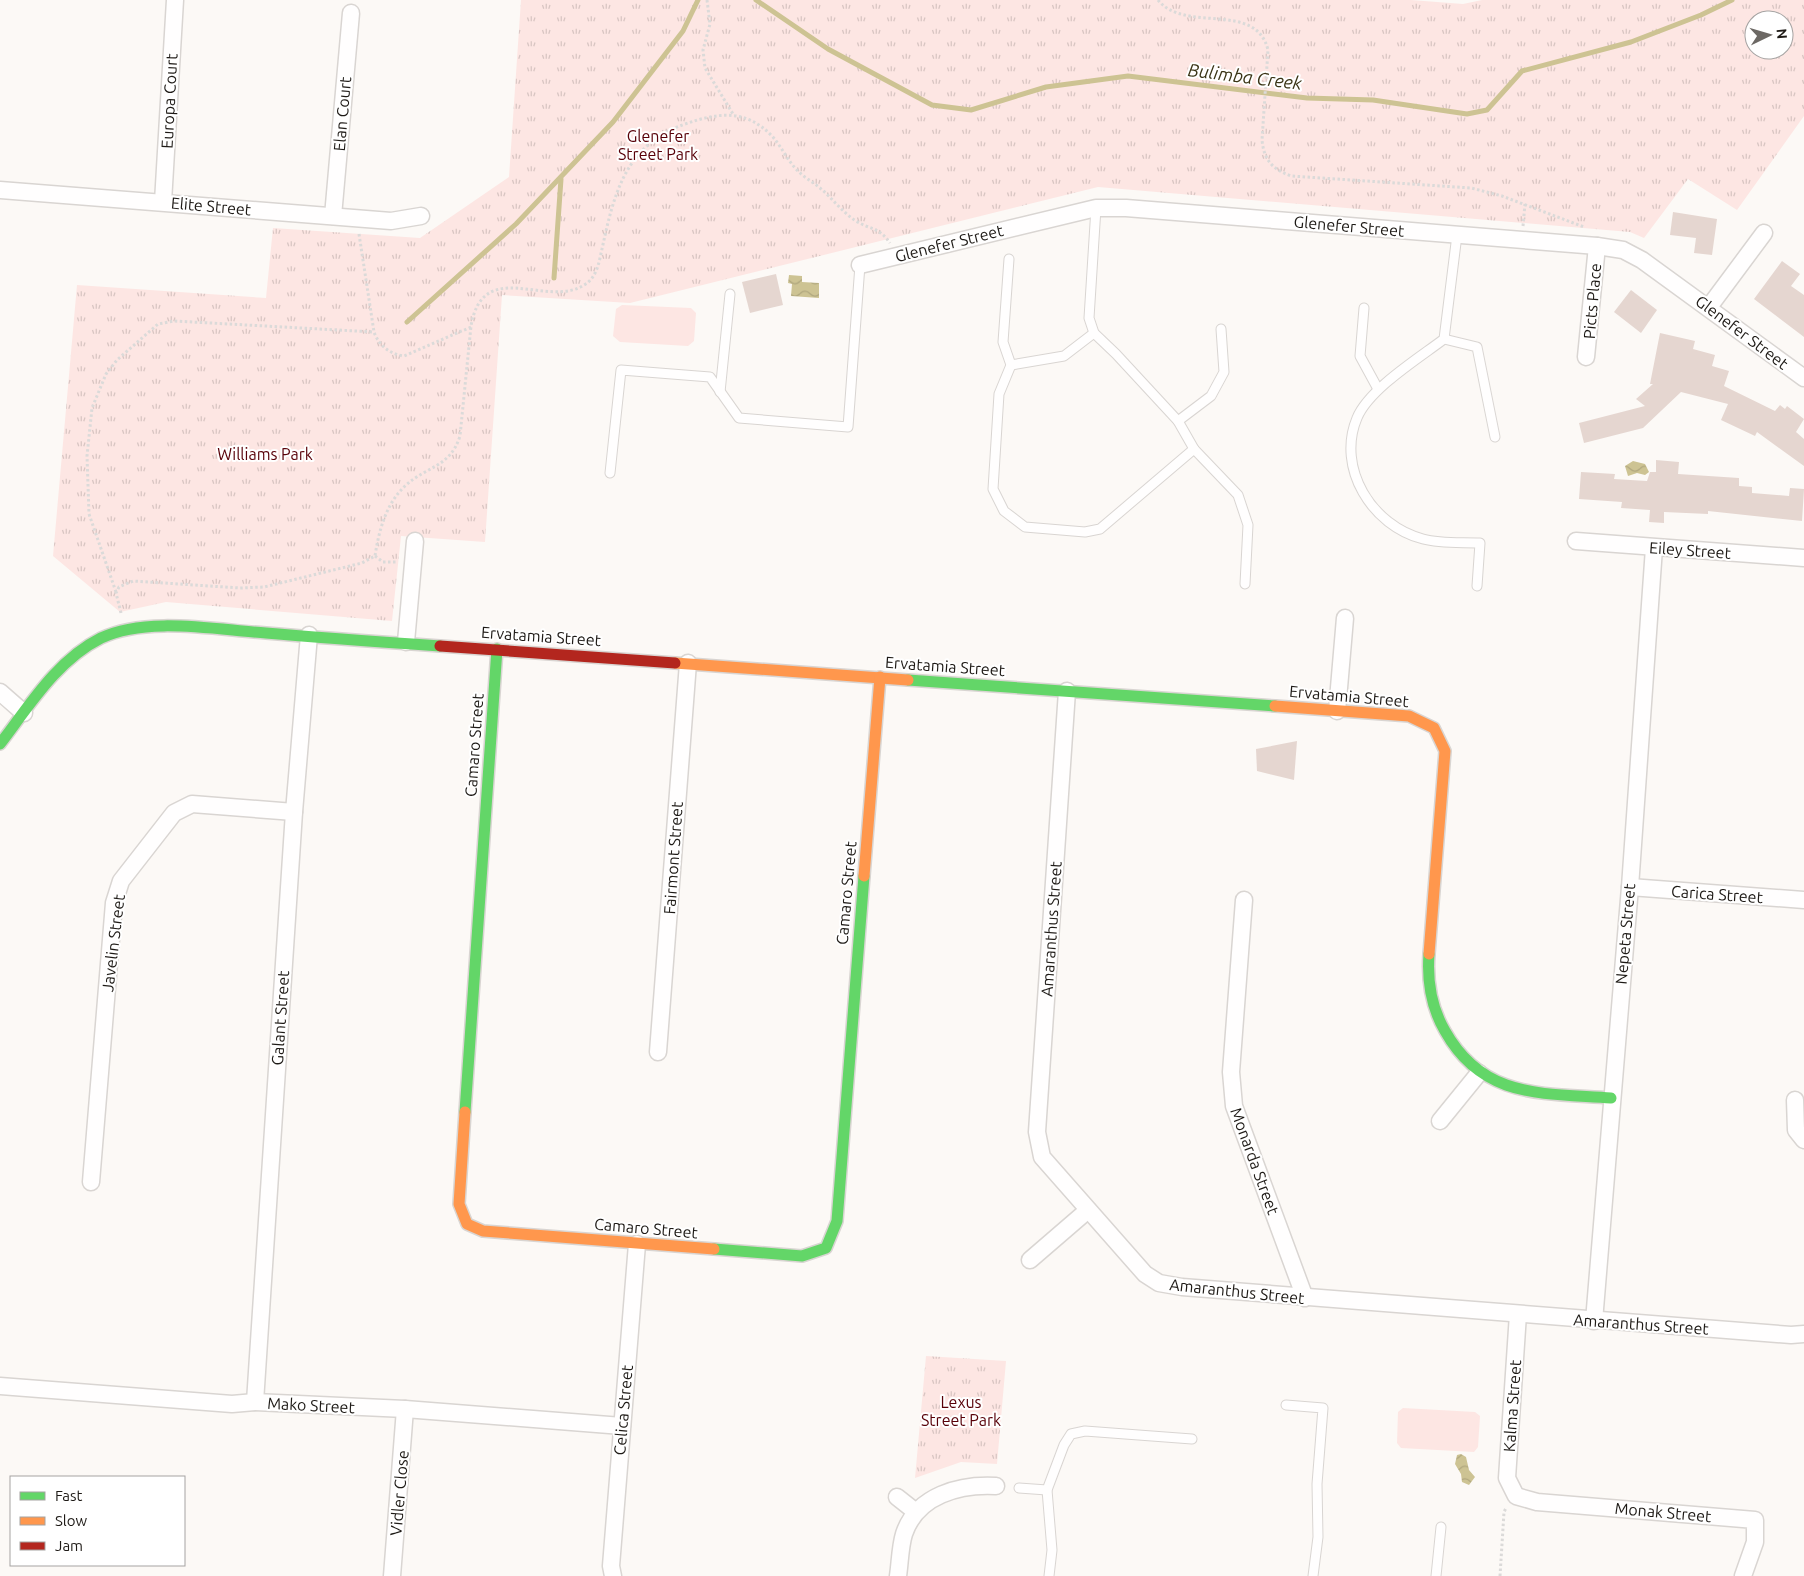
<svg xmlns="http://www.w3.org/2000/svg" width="1804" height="1576" font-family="Ubuntu,sans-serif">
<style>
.green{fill:#fde6e3}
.park{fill:url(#park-tufts);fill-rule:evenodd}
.water{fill:url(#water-waves)}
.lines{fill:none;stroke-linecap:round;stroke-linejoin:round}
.stream{stroke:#cdc393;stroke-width:5}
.building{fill:#e5d6d0}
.lane-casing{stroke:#d9d5d2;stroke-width:11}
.street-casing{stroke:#d9d5d2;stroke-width:19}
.fast-casing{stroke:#d9d5d2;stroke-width:14}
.slow-casing{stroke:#d9d5d2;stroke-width:14}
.jam-casing{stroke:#d9d5d2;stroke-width:14}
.path{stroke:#dbdad9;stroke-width:3;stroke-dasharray:2.5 2.5;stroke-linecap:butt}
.lane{stroke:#fffefe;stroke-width:9}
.street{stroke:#fffefe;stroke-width:16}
.fast{stroke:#63d668;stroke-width:11}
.slow{stroke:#ff974d;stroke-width:11}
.jam{stroke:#b3261e;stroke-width:11}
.labels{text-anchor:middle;stroke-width:4;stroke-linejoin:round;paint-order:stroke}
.street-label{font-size:16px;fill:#1e1a16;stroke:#fff}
.park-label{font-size:16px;fill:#580008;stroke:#fff}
.water-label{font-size:18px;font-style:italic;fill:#3a3416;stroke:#fff}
</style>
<defs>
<pattern id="park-tufts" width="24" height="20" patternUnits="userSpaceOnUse" patternTransform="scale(1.25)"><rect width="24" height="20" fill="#fde6e3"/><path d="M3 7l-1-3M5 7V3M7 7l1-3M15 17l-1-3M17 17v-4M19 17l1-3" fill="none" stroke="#d8c5c2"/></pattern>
<pattern id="water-waves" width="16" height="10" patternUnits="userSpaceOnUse" patternTransform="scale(1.25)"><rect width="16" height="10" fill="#cdc393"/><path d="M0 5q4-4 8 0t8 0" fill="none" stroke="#b0a77e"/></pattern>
</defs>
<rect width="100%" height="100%" fill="#fcf9f6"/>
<g class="green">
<polygon points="622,305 691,308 696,313 694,341 688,346 620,342 613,336 616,309"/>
<polygon points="1403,1408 1475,1412 1480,1416 1478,1447 1474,1452 1401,1448 1397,1443 1398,1412"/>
</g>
<g class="park">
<path d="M 521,0 L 1411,0 L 1463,4 L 1482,0 L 1804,0 L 1804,116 L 1737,210 L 1688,179 L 1644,238 L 1630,232 L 1098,187 L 630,303 L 502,295 L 485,542 L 401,536 L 392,621 L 166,602 L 120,612 L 53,556 L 77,285 L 266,298 L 273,228 L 420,238 L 509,177 ZM 1754,20 L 1784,20 L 1784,50 L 1754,50 Z"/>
<polygon points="926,1356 1006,1361 997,1464 961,1462 915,1478"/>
</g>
<g class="water">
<polygon points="789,275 802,276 802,282 819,283 819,298 791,296 792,284 788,283"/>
<polygon points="1633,461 1645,464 1649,472 1645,475 1637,473 1628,476 1625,466"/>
<polygon points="1461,1454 1466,1457 1469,1470 1475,1477 1469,1485 1462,1482 1461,1474 1455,1464 1457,1455"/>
</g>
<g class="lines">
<g class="stream">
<polyline points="756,0 828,49 932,105 971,110 1046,87 1128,76 1307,98 1373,100 1467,114 1487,110 1522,71 1631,42 1701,15 1732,0"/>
<polyline points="554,278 561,179"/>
<polyline points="407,322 516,224 613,122 683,31 698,0"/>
</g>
</g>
<g class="building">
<polygon points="1673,212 1717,219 1712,255 1694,253 1696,238 1670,235"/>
<polygon points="1782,261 1800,274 1791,286 1804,295 1804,337 1754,299"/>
<polygon points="776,274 783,305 750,313 742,282"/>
<polygon points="1631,290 1657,310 1641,333 1614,312"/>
<polygon points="1660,333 1695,341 1693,349 1715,355 1712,366 1729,371 1724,386 1775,411 1780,405 1785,409 1787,406 1804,419 1796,432 1804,439 1804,466 1757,432 1755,436 1721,420 1728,404 1681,392 1643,428 1584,443 1579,423 1645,406 1636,399 1653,384 1650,384"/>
<polygon points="1656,460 1679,462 1678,474 1739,478 1739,486 1752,487 1752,493 1789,496 1790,488 1804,489 1802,521 1708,511 1708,514 1664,512 1664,523 1649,522 1650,510 1621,508 1622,502 1579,499 1581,472 1615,474 1614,479 1647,481 1650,472 1656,472"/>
<polygon points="1297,741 1294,780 1257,771 1256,749"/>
</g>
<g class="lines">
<defs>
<g id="lane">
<polyline points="1096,208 1089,318 1094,333 1116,354 1178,421 1194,449 1238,495 1248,525 1245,584"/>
<path d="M 1457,235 L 1444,339 C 1419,358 1369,389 1357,418 C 1336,468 1372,526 1423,539 C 1441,544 1462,542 1480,543 L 1477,586"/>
<polyline points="1009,259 1003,342 1011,365 999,394 993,489 1004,511 1025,527 1085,532 1100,529 1194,449"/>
<polyline points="1364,308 1360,356 1378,389"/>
<polyline points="1444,339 1477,347 1495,437"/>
<polyline points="1011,365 1064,356 1094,333"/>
<polyline points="720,392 730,294"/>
<polyline points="1178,421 1211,396 1224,372 1221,329"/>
<polyline points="610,473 621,370 710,377 739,418 848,427 860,265"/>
<polyline points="1286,1405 1323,1408 1317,1484 1318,1537 1313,1576"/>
<polyline points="1019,1488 1047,1490"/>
<polyline points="1049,1576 1052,1550 1047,1490 1064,1445 1071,1434 1085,1431 1192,1439"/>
<polyline points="1436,1576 1441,1527"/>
</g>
<g id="street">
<polyline points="0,190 391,221 421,216"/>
<polyline points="163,202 175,0"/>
<polyline points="333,216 351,13"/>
<polyline points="860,265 1096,208 1126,208 1597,246 1623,250 1642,260 1804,378"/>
<polyline points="1709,307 1764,233"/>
<polyline points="1586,357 1597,246"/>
<polyline points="1576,541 1804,558"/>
<polyline points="406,642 415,541"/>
<polyline points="1067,691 1037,1132 1042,1157 1145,1274 1159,1283 1182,1287 1791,1335 1804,1334"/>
<polyline points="0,692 24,713"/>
<polyline points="1337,711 1345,618"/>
<polyline points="1630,887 1804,900"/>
<polyline points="1244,900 1231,1072 1234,1106 1305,1298"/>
<polyline points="658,1052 688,663"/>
<polyline points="1795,1100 1796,1130 1804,1140"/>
<polyline points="1440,1121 1479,1073"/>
<polyline points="91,1182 114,903 121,881 174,813 192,804 294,812"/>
<polyline points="1030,1260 1088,1210"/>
<polyline points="1518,1314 1507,1478 1516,1496 1537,1502 1755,1520 1755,1542 1743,1576"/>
<polyline points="1594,1321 1630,887 1654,548"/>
<polyline points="0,1386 232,1404 255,1402 405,1409 622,1426"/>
<polyline points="255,1402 294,812 309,635"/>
<polyline points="897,1497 916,1512"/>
<polyline points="392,1576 405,1409"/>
<polyline points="613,1576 611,1566 637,1244"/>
<path d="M 898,1576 C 900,1563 900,1547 904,1534 C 917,1495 960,1484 996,1486"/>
</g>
<g id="fast">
<polyline points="908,680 1275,706"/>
<path d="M 0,744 C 29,706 57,660 101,638 C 147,616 217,630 266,633 C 324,638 382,642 440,646"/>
<path d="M 1429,954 C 1427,981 1431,1007 1445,1031 C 1483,1099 1542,1093 1611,1098"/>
<polyline points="465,1112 497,649"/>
<polyline points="714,1249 802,1256 826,1248 837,1221 864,876"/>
</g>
<g id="slow">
<polyline points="675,663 908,680"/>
<polyline points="1275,706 1409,716 1434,728 1445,751 1429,954"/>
<polyline points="864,876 880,677"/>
<polyline points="465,1112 459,1204 467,1224 483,1231 714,1249"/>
</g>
<polyline id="jam" points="440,646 675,663"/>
</defs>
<use href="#lane" class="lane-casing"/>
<use href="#street" class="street-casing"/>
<use href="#fast" class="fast-casing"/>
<use href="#slow" class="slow-casing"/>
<use href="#jam" class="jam-casing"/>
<g class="path">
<polyline points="707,0 710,24 703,50 705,68 733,114"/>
<path d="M 1158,0 C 1185,34 1256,0 1268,50 L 1262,140 C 1264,160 1272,169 1291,176 L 1471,188 L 1502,196 L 1584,227"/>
<polyline points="1523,226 1525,204"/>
<path d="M 359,234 L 374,332 C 379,346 390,354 404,356 L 471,327"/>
<polyline points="375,556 383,562 397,562"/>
<polyline points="116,592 89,514 87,456 92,408 106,374 117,360 158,324 174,321 374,332"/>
<path d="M 121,613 L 116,593 L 119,587 L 133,581 L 240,588 L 264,587 L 362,563 L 375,556 C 379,530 386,504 405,486 C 426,466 450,468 460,436 L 471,326 C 483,256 547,309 584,285 C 597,278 599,262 602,249 C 614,194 625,145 685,124 C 717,113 745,108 772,136 C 782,147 788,162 799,172 C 805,178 813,182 820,188 C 832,198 843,213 856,221 C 871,230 879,227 890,243"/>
<polyline points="1500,1576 1504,1512 1506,1508"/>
</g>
<use href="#lane" class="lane"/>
<use href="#street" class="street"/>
<use href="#fast" class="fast"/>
<use href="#slow" class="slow"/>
<use href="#jam" class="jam"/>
</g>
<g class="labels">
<g class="street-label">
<text transform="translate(169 101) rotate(-87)" y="6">Europa Court</text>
<text transform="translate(342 114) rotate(-85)" y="6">Elan Court</text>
<text transform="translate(211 206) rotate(5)" y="6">Elite Street</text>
<text transform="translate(1349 226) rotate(5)" y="6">Glenefer Street</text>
<text transform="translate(949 243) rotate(-14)" y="6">Glenefer Street</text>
<text transform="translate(1592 301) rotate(-85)" y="6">Picts Place</text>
<text transform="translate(1742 332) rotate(37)" y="6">Glenefer Street</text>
<text transform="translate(1690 550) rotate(4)" y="6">Eiley Street</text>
<text transform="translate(541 636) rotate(4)" y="6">Ervatamia Street</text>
<text transform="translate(945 666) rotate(4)" y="6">Ervatamia Street</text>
<text transform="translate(1349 696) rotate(5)" y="6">Ervatamia Street</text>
<text transform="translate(474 745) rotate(-86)" y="6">Camaro Street</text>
<text transform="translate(673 858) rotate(-86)" y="6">Fairmont Street</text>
<text transform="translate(846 893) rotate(-85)" y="6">Camaro Street</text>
<text transform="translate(1717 894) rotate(4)" y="6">Carica Street</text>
<text transform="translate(1051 929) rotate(-86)" y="6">Amaranthus Street</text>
<text transform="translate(1625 934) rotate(-85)" y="6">Nepeta Street</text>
<text transform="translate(113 943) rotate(-83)" y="6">Javelin Street</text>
<text transform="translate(280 1018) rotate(-86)" y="6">Galant Street</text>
<text transform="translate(1255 1161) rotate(70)" y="6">Monarda Street</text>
<text transform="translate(646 1228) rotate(5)" y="6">Camaro Street</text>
<text transform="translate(1237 1291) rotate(6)" y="6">Amaranthus Street</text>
<text transform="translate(1641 1324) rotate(4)" y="6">Amaranthus Street</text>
<text transform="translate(311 1405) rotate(3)" y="6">Mako Street</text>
<text transform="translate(1512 1406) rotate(-86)" y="6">Kalma Street</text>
<text transform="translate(623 1410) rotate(-85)" y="6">Celica Street</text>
<text transform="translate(399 1493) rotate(-85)" y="6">Vidler Close</text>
<text transform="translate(1663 1512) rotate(5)" y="6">Monak Street</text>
</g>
<g class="park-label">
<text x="658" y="142">Glenefer<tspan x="658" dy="18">Street Park</tspan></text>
<text x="265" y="460">Williams Park</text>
<text x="961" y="1408">Lexus<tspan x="961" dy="18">Street Park</tspan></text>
</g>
<g class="water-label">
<text transform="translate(1245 77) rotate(7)" y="6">Bulimba Creek</text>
</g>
</g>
<rect x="10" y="1476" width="175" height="90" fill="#ffffff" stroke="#a5a3a2"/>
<rect x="20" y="1492" width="25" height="8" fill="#63d668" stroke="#a5a3a2"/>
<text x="55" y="1501" font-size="15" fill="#1e1a16">Fast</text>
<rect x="20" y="1517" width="25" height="8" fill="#ff974d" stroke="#a5a3a2"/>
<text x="55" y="1526" font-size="15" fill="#1e1a16">Slow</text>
<rect x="20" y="1542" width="25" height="8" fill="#b3261e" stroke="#a5a3a2"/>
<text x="55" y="1551" font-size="15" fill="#1e1a16">Jam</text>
<g transform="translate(1769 35) rotate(85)"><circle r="24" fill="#ffffff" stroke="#a5a3a2"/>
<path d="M0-4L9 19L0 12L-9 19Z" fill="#6c6864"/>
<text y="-8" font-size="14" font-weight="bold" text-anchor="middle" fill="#1e1a16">N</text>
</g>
</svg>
